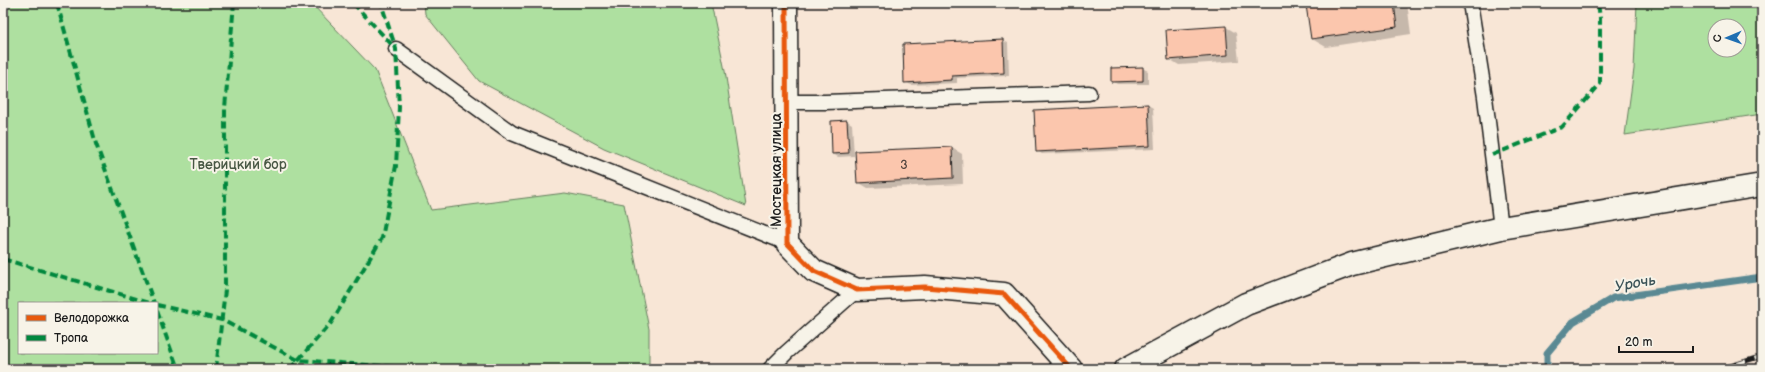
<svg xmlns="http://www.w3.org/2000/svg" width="1765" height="372" font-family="'Balsamiq Sans',sans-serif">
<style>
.green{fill:#aee0a0;stroke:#657e5e;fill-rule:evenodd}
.shadow{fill:#0003}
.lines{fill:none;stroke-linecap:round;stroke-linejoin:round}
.stream{stroke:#5a8993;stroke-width:7}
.building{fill:#fbc6ad;stroke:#1c1c1c}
.lane-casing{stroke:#1c1c1c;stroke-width:17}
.street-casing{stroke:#1c1c1c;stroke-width:25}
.secondary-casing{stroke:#1c1c1c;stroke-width:25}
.lane{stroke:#f7f3e8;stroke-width:14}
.street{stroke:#f7f3e8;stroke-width:22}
.secondary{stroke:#f7f3e8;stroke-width:22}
.rail-casing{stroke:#1c1c1c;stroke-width:4.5}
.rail{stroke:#f7f3e8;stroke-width:3;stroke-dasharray:9;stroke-linecap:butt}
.quiet{stroke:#00873e;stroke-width:4;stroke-dasharray:8 4;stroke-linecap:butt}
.cycleway-casing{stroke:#f7f3e8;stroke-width:8}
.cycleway{stroke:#e8590c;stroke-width:5}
.labels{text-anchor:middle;stroke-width:4;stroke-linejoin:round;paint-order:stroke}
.number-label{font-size:12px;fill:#544640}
.park-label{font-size:14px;fill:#485744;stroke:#f7f3e8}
.street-label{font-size:14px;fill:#1c1c1c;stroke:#f7f3e8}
.water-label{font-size:15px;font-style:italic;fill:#3b5358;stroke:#f7f3e8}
</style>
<rect width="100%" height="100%" fill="#f8e6d6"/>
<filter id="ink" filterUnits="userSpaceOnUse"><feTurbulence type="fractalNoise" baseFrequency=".025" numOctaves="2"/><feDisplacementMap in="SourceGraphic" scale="8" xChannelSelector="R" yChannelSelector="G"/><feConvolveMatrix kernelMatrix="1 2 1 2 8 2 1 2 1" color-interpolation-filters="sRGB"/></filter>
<g filter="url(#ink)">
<g class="green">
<path d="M 3,3 L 311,3 L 375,70 L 431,210 L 565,193 L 624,204 L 649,329 L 649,369 L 3,369 ZM 19,303 L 157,303 L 157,353 L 19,353 Z"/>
<polygon points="424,3 711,3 725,71 746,206 604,148 479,81 425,14"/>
<path d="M 1637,3 L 1762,3 L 1762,114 L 1625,135 L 1634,69 ZM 1715,26 L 1739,26 L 1739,50 L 1715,50 Z"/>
</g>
<g class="shadow">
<polygon points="1329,3 1407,3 1411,34 1326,47 1312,39 1307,6"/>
<polygon points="1226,27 1236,33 1239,61 1179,65 1169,59"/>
<polygon points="1002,40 1008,43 1009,76 957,78 957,83 911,85 905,82"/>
<polygon points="1142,68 1148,71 1148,84 1117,84 1112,81"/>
<polygon points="1148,105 1153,108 1155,149 1042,154 1037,151"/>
<polygon points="847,121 852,124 854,156 838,157 833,154"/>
<polygon points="952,148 962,154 963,184 868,188 858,182"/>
</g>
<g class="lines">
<polyline class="stream" points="1547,369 1547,353 1573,322 1613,298 1762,277"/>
</g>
<g class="building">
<polygon points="1322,3 1394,3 1397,27 1311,39 1306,5"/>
<polygon points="1226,26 1228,55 1168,60 1166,30"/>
<polygon points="1003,39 1004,73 952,76 952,80 904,83 903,44"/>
<polygon points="1143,67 1143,81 1111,82 1111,68"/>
<polygon points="1148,104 1150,146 1036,152 1034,110"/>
<polygon points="847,120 849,153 832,154 831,121"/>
<polygon points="952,147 953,178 857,183 855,151"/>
</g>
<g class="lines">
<defs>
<g id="lane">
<polyline points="1470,3 1485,97 1501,228"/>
<polyline points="396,49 512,133 787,243"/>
<polyline points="788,102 825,102 1089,93"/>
<polyline points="770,369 787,352 857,290"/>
</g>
<polyline id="street" points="786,3 787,243 814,271 857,290 925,287 1004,294 1071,369"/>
<polyline id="secondary" points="1126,369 1246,304 1352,264 1501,228 1762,185"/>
</defs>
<use href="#lane" class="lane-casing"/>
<use href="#street" class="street-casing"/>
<use href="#secondary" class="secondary-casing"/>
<use href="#lane" class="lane"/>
<use href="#street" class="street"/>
<use href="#secondary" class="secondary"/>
<defs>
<polyline id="rail" points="1720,369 1762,356"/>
</defs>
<use href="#rail" class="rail-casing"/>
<use href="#rail" class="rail"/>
<g class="quiet">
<polyline points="57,3 96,144 154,303"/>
<polyline points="353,3 393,46"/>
<polyline points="1492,155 1562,127 1600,84 1600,18 1598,3"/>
<polyline points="3,259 150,303"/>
<polyline points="157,305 222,320 298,360 422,369"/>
<polyline points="157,311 178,369"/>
<polyline points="216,369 225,290 225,108 234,3"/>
<polyline points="290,369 331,323 382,238 396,166 399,107 396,49 381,3"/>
</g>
<defs>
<polyline id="cycleway" points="786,3 787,243 814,271 857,290 925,287 1004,294 1071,369"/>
</defs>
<use href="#cycleway" class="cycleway-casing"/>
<use href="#cycleway" class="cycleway"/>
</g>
</g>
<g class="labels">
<g class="number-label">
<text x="904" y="169">3</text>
</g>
<g class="park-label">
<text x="238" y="169">Тверицкий бор</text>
</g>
<g class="street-label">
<text transform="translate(776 170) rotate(-90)" y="5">Мостецкая улица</text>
</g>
<g class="water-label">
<text transform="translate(1635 283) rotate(-10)" y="5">Урочь</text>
</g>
</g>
<rect width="1765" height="372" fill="none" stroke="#f7f3e8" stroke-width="16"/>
<rect x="8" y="8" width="1749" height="356" fill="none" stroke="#1c1c1c" stroke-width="1.5" filter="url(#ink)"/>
<rect x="18" y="302" width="140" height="52" fill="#f7f3e8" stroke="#9f9d96"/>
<rect x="26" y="315" width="20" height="6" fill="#e8590c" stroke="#9f9d96"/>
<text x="54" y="322" font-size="12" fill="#1c1c1c">Велодорожка</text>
<rect x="26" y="335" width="20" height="6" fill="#00873e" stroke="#9f9d96"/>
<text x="54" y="342" font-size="12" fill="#1c1c1c">Тропа</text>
<g transform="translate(1727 38) rotate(268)"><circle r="19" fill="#f7f3e8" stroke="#9f9d96"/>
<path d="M0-3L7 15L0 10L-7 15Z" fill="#1f6fb2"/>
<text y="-6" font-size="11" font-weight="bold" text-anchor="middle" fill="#1c1c1c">С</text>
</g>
<path d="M1619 346v6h74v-6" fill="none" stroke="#1c1c1c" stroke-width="2"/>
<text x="1625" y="346" font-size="12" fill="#1c1c1c" stroke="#f7f3e8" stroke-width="3" paint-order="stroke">20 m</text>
</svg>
